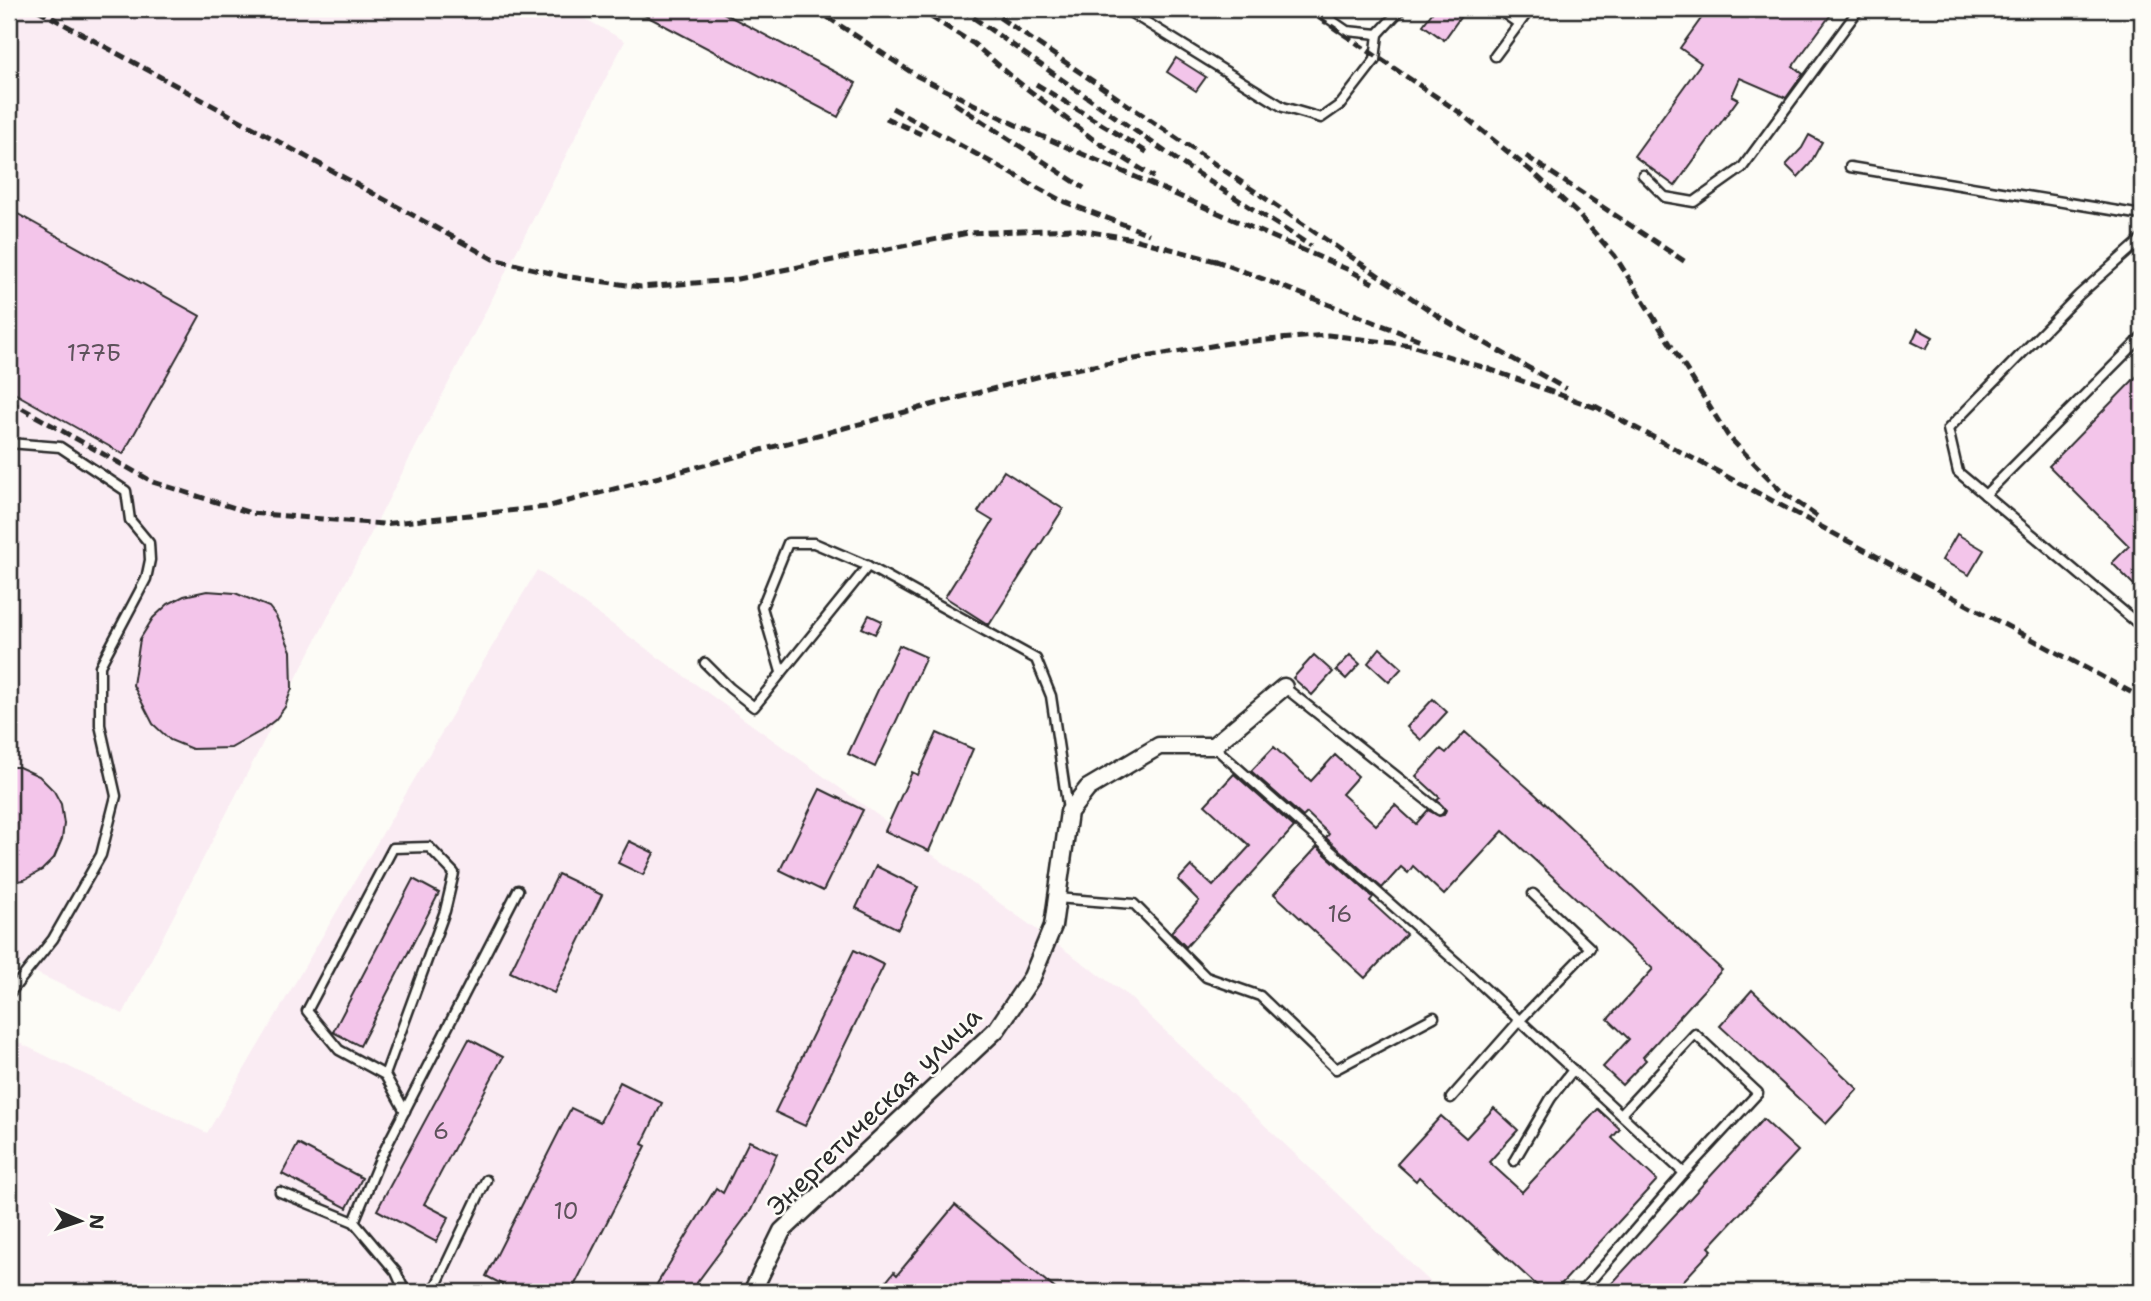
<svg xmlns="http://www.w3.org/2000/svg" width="2151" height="1301" font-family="'Shantell Sans',sans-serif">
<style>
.built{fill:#faecf3}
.building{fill:#f3c5ea;stroke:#2b2b2b;stroke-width:2}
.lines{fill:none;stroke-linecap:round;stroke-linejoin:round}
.lane-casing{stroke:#2b2b2b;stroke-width:13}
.street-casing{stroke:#2b2b2b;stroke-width:21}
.lane{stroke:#fdfcf7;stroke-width:8}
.street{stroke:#fdfcf7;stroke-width:16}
.rail{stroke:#2b2b2b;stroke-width:5;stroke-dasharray:10 5;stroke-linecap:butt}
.labels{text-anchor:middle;stroke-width:5;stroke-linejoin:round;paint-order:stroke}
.number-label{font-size:23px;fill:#5d525b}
.street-label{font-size:26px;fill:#2b2b2b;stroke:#fdfcf7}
</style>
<rect width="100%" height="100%" fill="#fdfcf7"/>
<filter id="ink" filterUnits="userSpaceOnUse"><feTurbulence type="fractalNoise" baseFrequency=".0143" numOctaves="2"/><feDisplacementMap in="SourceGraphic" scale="14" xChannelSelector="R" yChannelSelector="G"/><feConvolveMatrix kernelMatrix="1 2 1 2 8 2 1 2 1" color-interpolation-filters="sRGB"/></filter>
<g filter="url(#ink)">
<g class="built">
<polygon points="9,9 568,9 625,41 123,1014 9,960"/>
<polygon points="537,570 1126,994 1441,1292 9,1292 9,1038 207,1133"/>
</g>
<g class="building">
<polygon points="633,9 716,9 856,83 838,117"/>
<polygon points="1435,9 1466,9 1444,40 1423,25"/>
<polygon points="1708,9 1835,9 1793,66 1803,74 1786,98 1740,78 1732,96 1738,99 1675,186 1634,156 1701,63 1680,48"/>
<polygon points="1176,58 1206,77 1196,91 1167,72"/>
<polygon points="1809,135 1822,142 1810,164 1798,177 1786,165 1802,148"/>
<polygon points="9,209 200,316 123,454 9,390"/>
<polygon points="1918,329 1933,337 1926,349 1912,342"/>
<polygon points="2142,371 2142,593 2112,563 2129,546 2049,466"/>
<polygon points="1004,471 1063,509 989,625 945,597 993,521 978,512"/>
<polygon points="1957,534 1984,550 1969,575 1942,560"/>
<polygon points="207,591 235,593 269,607 276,616 291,651 292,688 285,707 275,720 261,731 231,748 192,749 170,740 153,724 133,685 140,639 153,618 168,604 184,596"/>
<polygon points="869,615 882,621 875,634 862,628"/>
<polygon points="899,645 926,657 875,767 848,754"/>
<polygon points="1380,648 1402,668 1389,682 1368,663"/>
<polygon points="1314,655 1333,672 1312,695 1293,678"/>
<polygon points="1350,655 1360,664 1346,679 1336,670"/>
<polygon points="1433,699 1447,712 1421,740 1407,727"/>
<polygon points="1465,732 1536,795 1722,970 1643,1057 1646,1060 1622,1085 1603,1067 1629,1039 1608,1019 1653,969 1503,831 1444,895 1413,866 1408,873 1401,867 1382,888 1326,838 1329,834 1307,813 1303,817 1251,771 1274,747 1311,781 1335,755 1358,776 1342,794 1376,825 1395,805 1416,824 1428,810 1439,816 1444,815 1446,810 1437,800 1440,798 1416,776 1441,749 1446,753"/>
<polygon points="937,733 973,749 929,851 885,831 912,772 918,775"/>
<polygon points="9,767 19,767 39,776 54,791 61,804 64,824 62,839 54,858 42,870 24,880 9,882"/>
<polygon points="1234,774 1294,827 1186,947 1171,932 1199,901 1178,880 1191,866 1213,886 1250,846 1205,805"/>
<polygon points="820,789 863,810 823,891 780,870"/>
<polygon points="629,841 654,853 643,875 618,863"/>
<polygon points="1317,847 1373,897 1370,901 1406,934 1365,978 1274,894"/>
<polygon points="876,866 918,887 898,929 856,908"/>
<polygon points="558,874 602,895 554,993 510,972"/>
<polygon points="413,879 439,893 360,1046 333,1032"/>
<polygon points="854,950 884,965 805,1126 775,1112"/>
<polygon points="1752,990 1858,1089 1826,1124 1720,1026"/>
<polygon points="469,1039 503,1057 424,1204 449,1217 436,1242 377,1210"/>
<polygon points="620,1082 662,1103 642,1144 646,1146 571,1292 517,1292 486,1276 571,1108 600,1122"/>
<polygon points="1494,1108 1518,1130 1489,1162 1522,1192 1598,1109 1620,1129 1612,1138 1657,1180 1554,1292 1544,1292 1419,1177 1416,1181 1397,1164 1441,1116 1466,1138"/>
<polygon points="1763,1119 1798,1151 1709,1247 1712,1250 1673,1292 1604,1292"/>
<polygon points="749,1141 777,1154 751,1210 690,1292 652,1292 716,1188 723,1193"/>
<polygon points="298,1144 362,1178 347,1208 282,1174"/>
<polygon points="955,1205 1059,1292 878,1292 894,1272 897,1275"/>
</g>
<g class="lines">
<defs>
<g id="lane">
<polyline points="1125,9 1283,107 1321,118 1341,104 1375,60 1378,34 1401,9"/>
<polyline points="1315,9 1347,31 1378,34"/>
<polyline points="1498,9 1519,24"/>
<polyline points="1495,56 1530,9"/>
<polyline points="1850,167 2142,215"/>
<polyline points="1643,175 1665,197 1694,202 1742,168 1859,9"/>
<polyline points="2142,239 2079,295 1948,429 1958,472 2142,627"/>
<polyline points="9,443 60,447 126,491 130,520 149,543 150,560 146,579 100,666 100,725 116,796 101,855 53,939 9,994"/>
<polyline points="1985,495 2142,337"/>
<polyline points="705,663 730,688 754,707 868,566"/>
<polyline points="781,672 762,607 788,543 814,543 868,566 1036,659 1051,696 1068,810"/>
<polyline points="1284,687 1439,810"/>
<polyline points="1213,746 1464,969 1573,1070 1551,1098 1514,1161"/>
<polyline points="1056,898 1134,904 1206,977 1260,996 1336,1069 1434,1017"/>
<polyline points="1573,1070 1684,1173 1758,1093 1695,1034 1621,1114"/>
<polyline points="385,1075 445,911 454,873 429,847 393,848 307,1011 339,1050 385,1075 405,1111"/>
<polyline points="1451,1098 1520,1020 1590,948 1533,894"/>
<polyline points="280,1192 354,1222 396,1272 405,1292"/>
<polyline points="354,1222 380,1159 518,890"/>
<polyline points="433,1292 486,1180"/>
<polyline points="1581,1292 1684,1173"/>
</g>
<polyline id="street" points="752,1292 782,1231 997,1029 1032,977 1053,926 1069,812 1088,788 1159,746 1213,746 1284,687"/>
</defs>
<use href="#lane" class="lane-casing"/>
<use href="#street" class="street-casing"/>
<use href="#lane" class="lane"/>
<use href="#street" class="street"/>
<g class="rail">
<polyline points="815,9 917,76 1016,125 1349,270 1373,283"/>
<polyline points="918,9 974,44 1017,81 1094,140 1154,177"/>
<polyline points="961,9 1187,167 1311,246"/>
<polyline points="987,9 1441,318 1566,389"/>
<polyline points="1306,9 1459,112 1536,175 1577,213 1615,256 1728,436 1782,492 1818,517"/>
<polyline points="38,10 493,259 563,276 641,287 733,280 968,233 1073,229 1134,239 1223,263"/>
<polyline points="1036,84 1150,154"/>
<polyline points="954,103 1084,188"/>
<polyline points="892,108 1062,201 1149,234"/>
<polyline points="886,118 921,134"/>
<polyline points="1526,156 1687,263"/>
<polyline points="1214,260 1423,341"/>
<polyline points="9,401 153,482 251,513 383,524 546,507 1052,373 1229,343 1328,335 1411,345 1489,369 1602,410"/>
<polyline points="1593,405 2142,698"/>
</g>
</g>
</g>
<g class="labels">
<g class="number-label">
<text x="94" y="361">177Б</text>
<text x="1340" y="922">16</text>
<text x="441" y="1139">6</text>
<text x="566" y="1219">10</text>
</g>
<g class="street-label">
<text transform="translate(874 1111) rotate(-44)" y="9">Энергетическая улица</text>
</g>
</g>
<rect width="2151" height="1301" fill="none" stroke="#fdfcf7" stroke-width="35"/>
<rect x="18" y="18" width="2116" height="1266" fill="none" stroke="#2b2b2b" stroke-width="2.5" filter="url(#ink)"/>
<g transform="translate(80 1221) rotate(93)" stroke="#fdfcf7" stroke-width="5" paint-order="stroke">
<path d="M0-5L12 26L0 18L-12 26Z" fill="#2b2b2b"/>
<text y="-10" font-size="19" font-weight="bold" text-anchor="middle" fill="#2b2b2b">N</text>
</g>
</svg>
